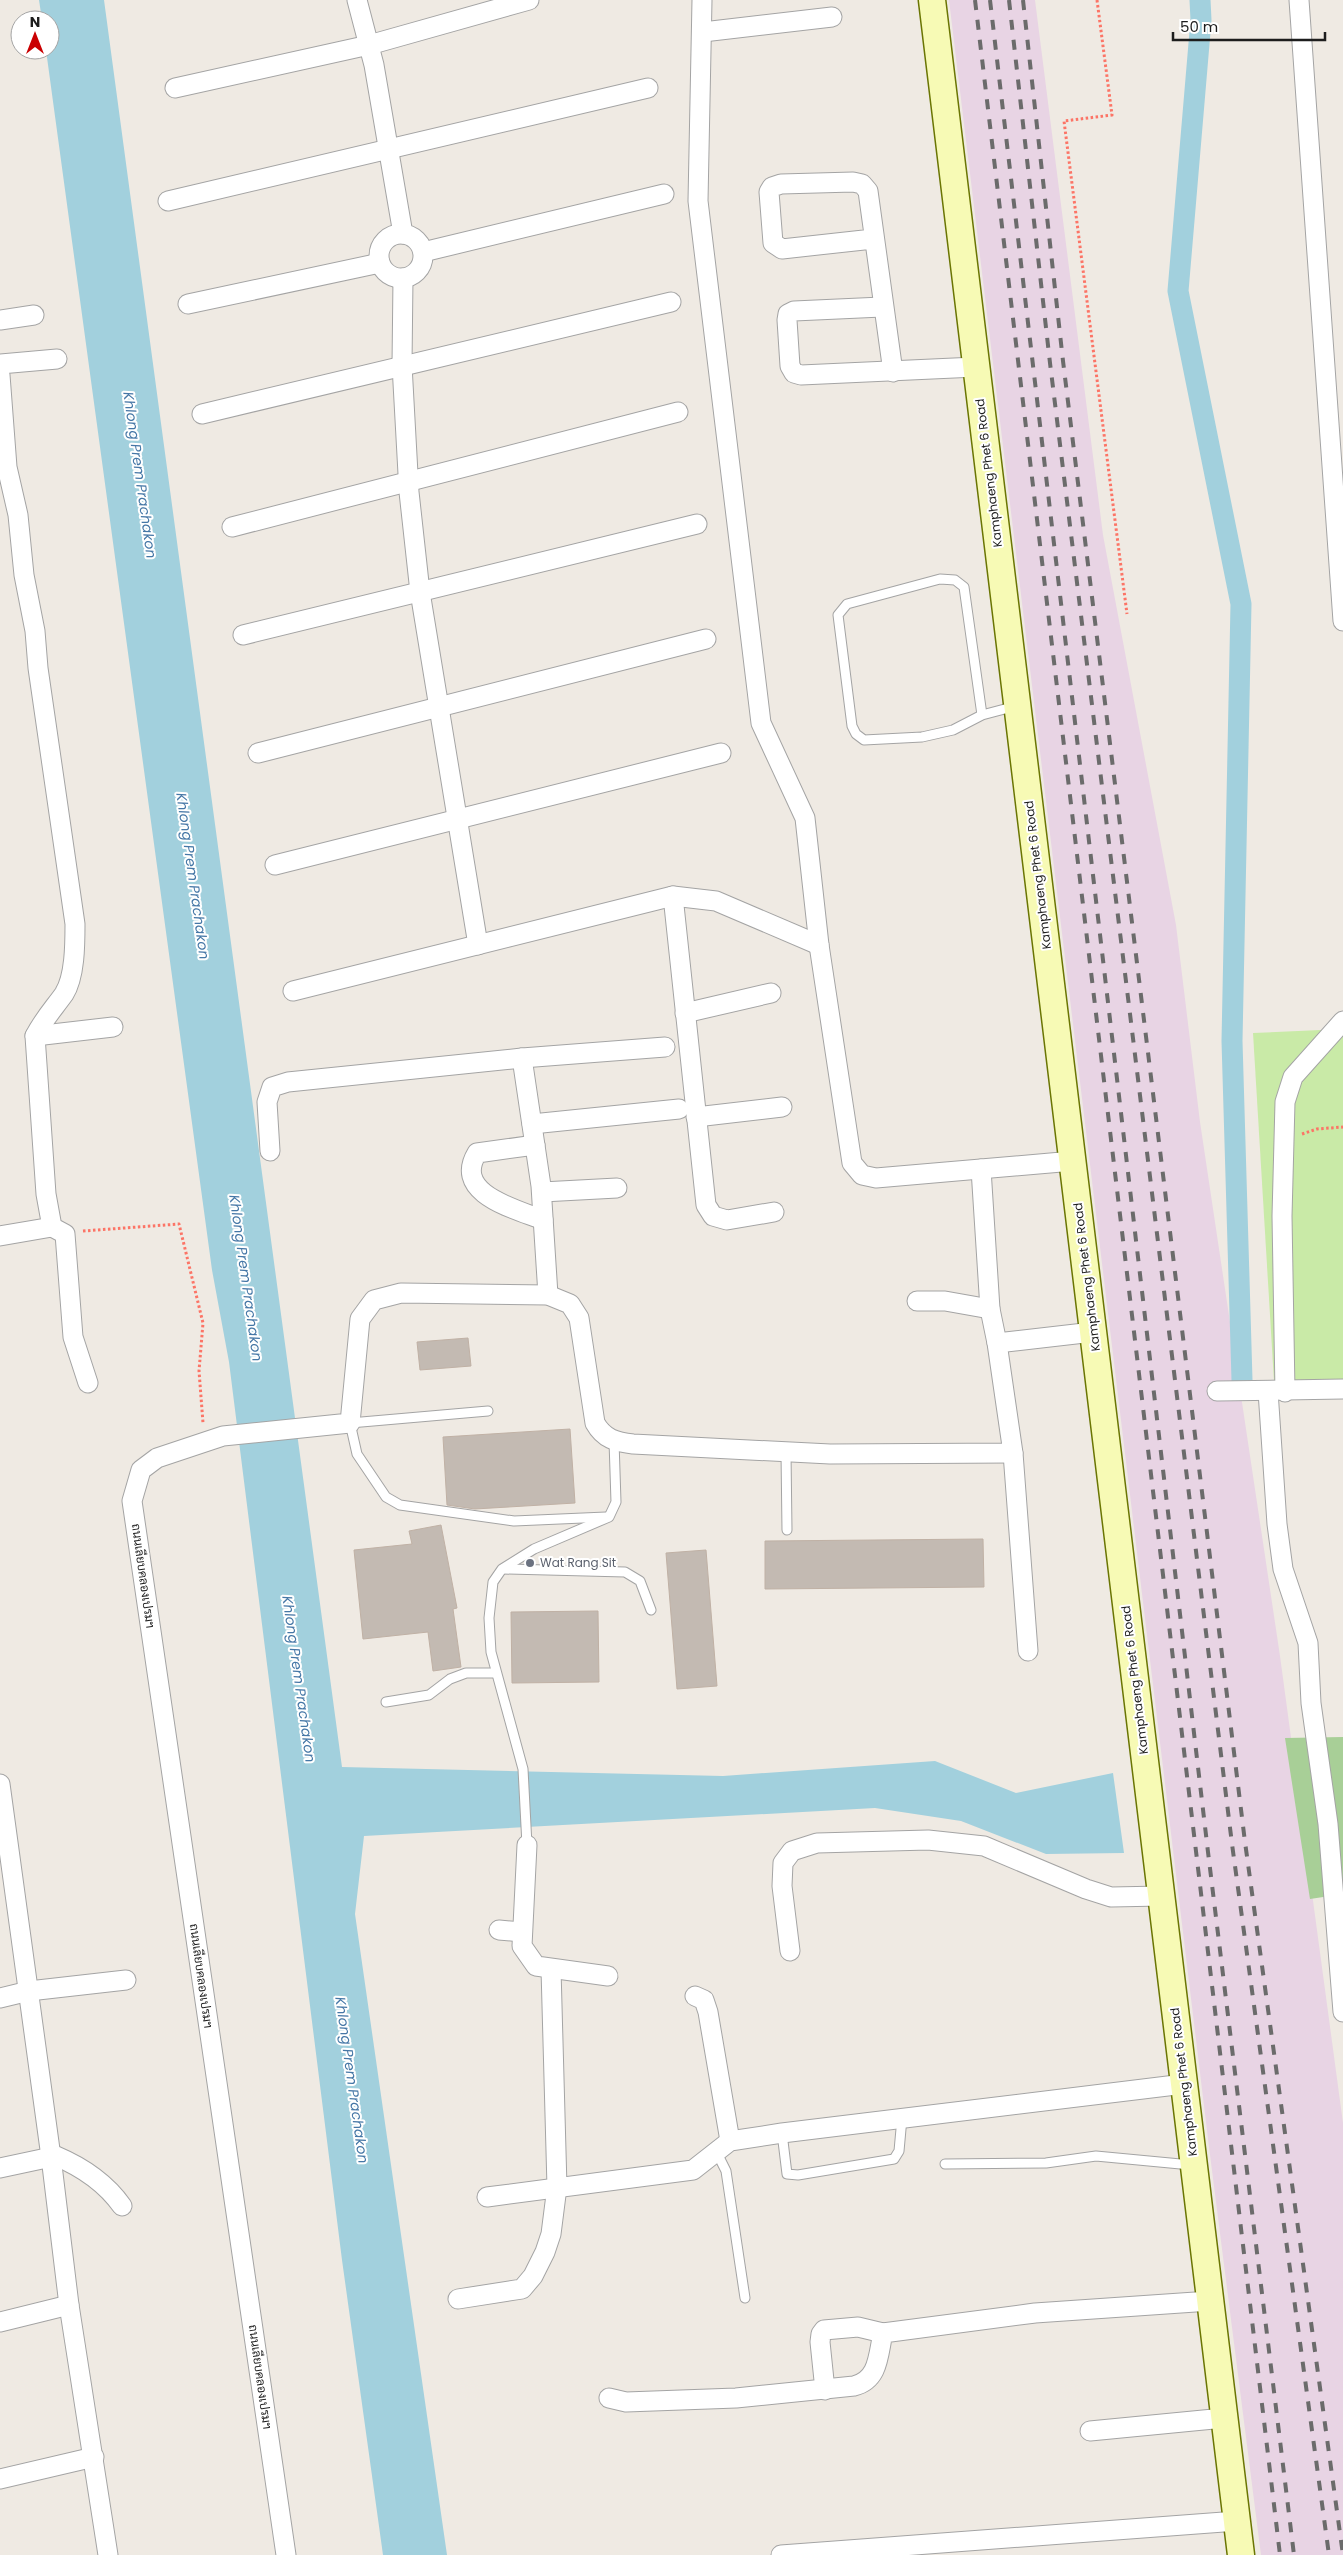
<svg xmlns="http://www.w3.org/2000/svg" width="1343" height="2555" font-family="Poppins,Sarabun,sans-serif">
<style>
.industrial{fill:#e8d4e4}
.grass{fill:#c9eaa7}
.forest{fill:#a8cf97}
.water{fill:#a2d0dd}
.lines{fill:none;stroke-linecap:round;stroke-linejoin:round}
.canal{stroke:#a2d0dd;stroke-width:21}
.building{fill:#c3bab2;stroke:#c0b1a5}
.lane-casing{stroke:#a4a4a4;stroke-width:11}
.street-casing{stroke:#a4a4a4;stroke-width:21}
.secondary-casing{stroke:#6a7503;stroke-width:29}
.path{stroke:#fc7466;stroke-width:3;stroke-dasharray:2.5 2.5;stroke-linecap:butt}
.lane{stroke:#fff;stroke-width:9}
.street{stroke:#fff;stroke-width:19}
.secondary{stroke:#f7fab5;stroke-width:26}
.rail{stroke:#6b6b6b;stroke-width:4;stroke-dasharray:10 10;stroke-linecap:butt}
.worship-dot{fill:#6b7280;stroke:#fff;stroke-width:2}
.labels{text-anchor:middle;stroke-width:4;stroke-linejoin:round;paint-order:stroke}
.street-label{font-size:12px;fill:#1d1d1d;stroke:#fff}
.worship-label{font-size:12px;fill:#5b616d;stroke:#fff;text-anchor:start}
.water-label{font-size:14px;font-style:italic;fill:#4577a6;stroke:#fff}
</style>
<rect width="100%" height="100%" fill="#efeae3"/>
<polygon class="industrial" points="949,0 1035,0 1103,535 1176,925 1200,1122 1280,1656 1343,2123 1343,2555 1261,2555 1209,2147"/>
<polygon class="grass" points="1343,1029 1343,1389 1275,1398 1253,1033"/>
<polygon class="forest" points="1343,1737 1343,1894 1310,1899 1285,1738"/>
<polygon class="water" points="39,0 104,0 342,1767 723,1776 935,1761 1016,1793 1113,1773 1124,1853 1046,1854 961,1821 875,1808 364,1836 355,1914 447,2555 383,2555 342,2260 229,1362 212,1270 46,50 50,50 50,20 42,20"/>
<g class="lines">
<polyline class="canal" points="1200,0 1201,20 1178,291 1241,604 1232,1041 1242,1380"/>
</g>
<g class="building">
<polygon points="468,1338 471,1366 420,1370 417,1342"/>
<polygon points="570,1429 575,1503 475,1509 447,1505 443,1437"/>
<polygon points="441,1525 457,1608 453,1609 461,1667 433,1671 428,1632 363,1639 354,1550 412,1544 409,1531"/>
<polygon points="983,1539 984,1587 765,1589 765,1541"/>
<polygon points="706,1550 717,1686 677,1689 666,1553"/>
<polygon points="598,1611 599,1682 512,1683 511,1612"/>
</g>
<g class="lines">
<defs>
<g id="lane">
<polyline points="982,715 964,587 955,580 940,579 847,604 838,615 852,726 856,734 864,740 922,737 953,730 982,715 1016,706"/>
<polyline points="488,1411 350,1423 357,1454 386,1497 400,1505 514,1521 606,1517"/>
<polyline points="786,1453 787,1530"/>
<polyline points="503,1569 625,1572 640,1581 651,1610"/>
<polyline points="386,1702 429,1695 450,1679 466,1673 495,1673"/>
<polyline points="527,1845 523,1769 491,1652 489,1618 493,1582 502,1569 534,1549 609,1517 616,1502 614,1441"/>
<polyline points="782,2133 787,2174 798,2175 894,2159 899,2151 902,2118"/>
<polyline points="716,2151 726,2171 745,2298"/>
<polyline points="945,2164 1046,2163 1096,2156 1191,2165"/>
</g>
<g id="street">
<polyline points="357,0 374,65 403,234"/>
<polyline points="702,0 698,201 761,723 805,818 819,945 852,1163 862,1175 876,1178 1073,1161"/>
<polyline points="1299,0 1343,621"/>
<polyline points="703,32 832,17"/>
<polyline points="175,88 369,45 529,0"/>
<polyline points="168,201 648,88"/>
<circle cx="401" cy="256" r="22"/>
<polyline points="873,239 782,249 773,243 769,192 772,187 781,184 853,182 862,184 868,191 893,372"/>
<polyline points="423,252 664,194"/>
<polyline points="403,278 402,365 409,492 420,592 478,945"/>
<polyline points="188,304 380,263"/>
<polyline points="882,307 794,311 788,314 787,320 790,366 794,373 801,375 976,367"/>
<polyline points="0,320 34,315"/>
<polyline points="0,364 57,359"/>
<path d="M 0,375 L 7,467 L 18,515 L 24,575 L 35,631 L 38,668 L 75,924 C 75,944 75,977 64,994 C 54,1008 43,1020 35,1036 L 46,1194 L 52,1227 L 65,1234 L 73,1337 L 88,1383"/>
<polyline points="202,414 671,302"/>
<polyline points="232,527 678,412"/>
<polyline points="243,635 697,524"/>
<polyline points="258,753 706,639"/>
<polyline points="275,865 721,753"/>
<polyline points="673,896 706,1205 713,1216 727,1220 774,1212"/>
<polyline points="293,991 673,896 716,901 819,945"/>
<polyline points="685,1013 771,993"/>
<polyline points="35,1036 113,1027"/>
<polyline points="522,1058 541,1186 548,1295"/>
<polyline points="696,1117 782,1107"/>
<polyline points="532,1124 679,1109"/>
<path d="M 535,1145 L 477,1153 C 452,1194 516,1209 543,1220"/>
<polyline points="270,1151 267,1102 272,1087 288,1082 522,1058 665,1047"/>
<polyline points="542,1192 617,1188"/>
<polyline points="0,1236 52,1227"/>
<polyline points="917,1301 945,1301 990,1309"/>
<polyline points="997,1343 1093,1332"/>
<polyline points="1217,1391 1343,1389"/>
<polyline points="1268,1391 1277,1524 1283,1569 1308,1643 1311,1703 1328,1824 1343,2012"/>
<polyline points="1285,1392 1282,1216 1285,1102 1293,1077 1343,1021"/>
<polyline points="1013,1453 1028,1651"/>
<polyline points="0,1784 51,2157 69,2305 108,2555"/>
<polyline points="527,1845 522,1946 536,1966 608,1976"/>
<polyline points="499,1930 522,1932"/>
<polyline points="790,1951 782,1886 783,1863 792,1851 817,1843 928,1840 984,1846 1086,1889 1111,1897 1162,1896"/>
<polyline points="695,1996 704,2000 708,2012 730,2141"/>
<polyline points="0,1998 29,1991 126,1980"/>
<path d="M 0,2168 L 56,2156 C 82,2167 105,2182 122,2206"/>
<polyline points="487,2197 693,2170 730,2141 782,2133 1184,2084"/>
<polyline points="458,2299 522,2289 533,2276 545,2252 551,2234 557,2187 551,1969"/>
<polyline points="0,2322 69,2305"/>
<polyline points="825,2390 820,2342 821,2334 824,2330 858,2327 883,2333"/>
<path d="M 609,2398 L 626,2402 L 736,2398 L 854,2386 C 879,2380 878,2355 883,2333 L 1035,2313 L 1210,2301"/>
<polyline points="1090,2431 1224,2418"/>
<polyline points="0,2479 94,2457"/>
<path d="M 286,2555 L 132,1501 L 141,1470 L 157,1458 L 223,1436 L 350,1423 L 360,1319 L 374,1300 L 401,1293 L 548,1295 L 570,1304 L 579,1318 L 595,1423 C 604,1439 616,1442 633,1444 L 830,1454 L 1013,1453 L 997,1343 L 990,1309 L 981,1169"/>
<polyline points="781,2555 1237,2521"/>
</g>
<polyline id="secondary" points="932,0 1241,2555"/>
</defs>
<use href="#lane" class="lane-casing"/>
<use href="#street" class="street-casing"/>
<use href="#secondary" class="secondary-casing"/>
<g class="path">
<polyline points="1097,0 1112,115 1064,121 1127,614"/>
<polyline points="1302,1134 1317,1129 1343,1127"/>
<polyline points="83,1231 179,1224 203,1323 199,1371 203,1423"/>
</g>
<use href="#lane" class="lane"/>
<use href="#street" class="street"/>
<use href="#secondary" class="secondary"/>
<g class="rail">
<polyline points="975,0 1280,2555"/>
<polyline points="990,0 1208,1852 1294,2555"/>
<polyline points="1009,0 1050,363 1232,1844 1329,2555"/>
<polyline points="1023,0 1063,361 1245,1842 1343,2555"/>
</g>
</g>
<circle class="worship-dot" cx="530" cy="1563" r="5"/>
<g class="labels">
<g class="street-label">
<text transform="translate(989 473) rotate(-97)" y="4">Kamphaeng Phet 6 Road</text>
<text transform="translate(1038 875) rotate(-97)" y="4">Kamphaeng Phet 6 Road</text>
<text transform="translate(1087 1277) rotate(-97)" y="4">Kamphaeng Phet 6 Road</text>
<text transform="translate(143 1576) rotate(82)" y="4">ถนนเลียบคลองเปรมฯ</text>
<text transform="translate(1135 1680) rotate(-97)" y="4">Kamphaeng Phet 6 Road</text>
<text transform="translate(201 1976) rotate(82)" y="4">ถนนเลียบคลองเปรมฯ</text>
<text transform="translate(1184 2082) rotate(-97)" y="4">Kamphaeng Phet 6 Road</text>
<text transform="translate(260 2377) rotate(82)" y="4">ถนนเลียบคลองเปรมฯ</text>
</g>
<g class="worship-label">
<text x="540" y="1567">Wat Rang Sit</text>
</g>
<g class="water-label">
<text transform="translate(140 475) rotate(82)" y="5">Khlong Prem Prachakon</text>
<text transform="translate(193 876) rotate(82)" y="5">Khlong Prem Prachakon</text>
<text transform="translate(246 1278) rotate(82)" y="5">Khlong Prem Prachakon</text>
<text transform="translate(299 1679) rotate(82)" y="5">Khlong Prem Prachakon</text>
<text transform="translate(352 2080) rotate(82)" y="5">Khlong Prem Prachakon</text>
</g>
</g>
<g transform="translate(35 35)"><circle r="24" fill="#ffffff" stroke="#a5a5a5"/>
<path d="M0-4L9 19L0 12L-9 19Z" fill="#ca0002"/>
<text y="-8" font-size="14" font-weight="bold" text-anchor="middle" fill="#1d1d1d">N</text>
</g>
<path d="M1173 32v8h152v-8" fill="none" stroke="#1d1d1d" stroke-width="2.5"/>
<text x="1180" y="32" font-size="15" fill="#1d1d1d" stroke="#ffffff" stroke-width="4" paint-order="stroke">50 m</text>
</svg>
